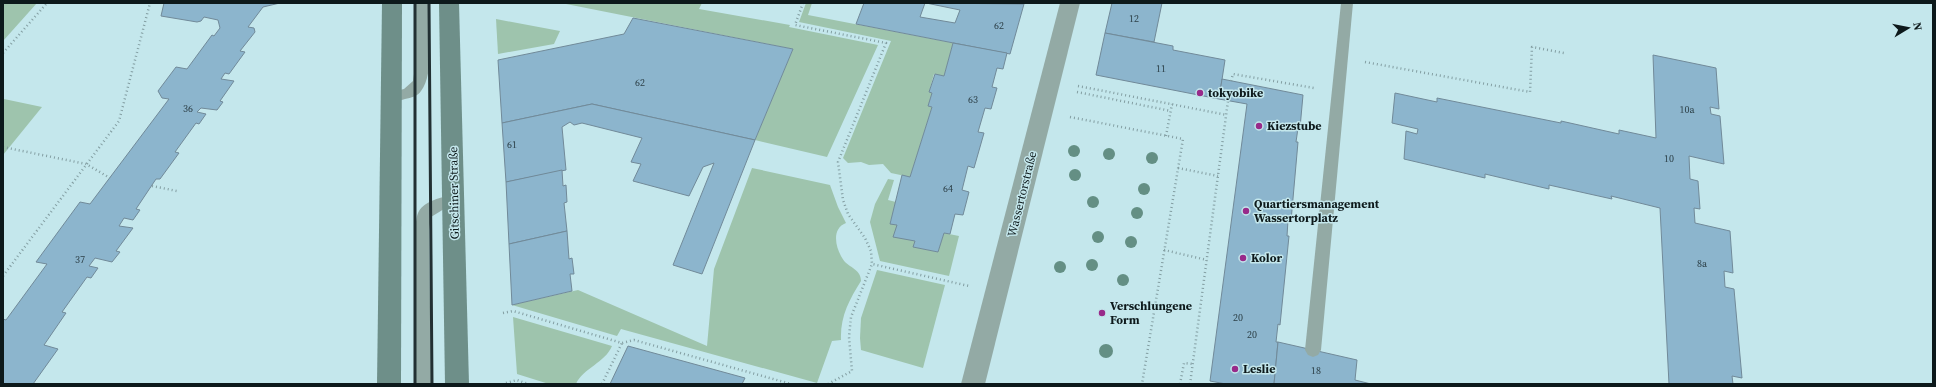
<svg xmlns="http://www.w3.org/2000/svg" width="1936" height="387" font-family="'Source Serif 4',serif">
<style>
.green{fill:#9ec4ad}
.building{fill:#8cb5cd;stroke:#718a99}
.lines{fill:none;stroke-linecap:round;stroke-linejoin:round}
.path{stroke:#839ea2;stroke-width:2.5;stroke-dasharray:1 3;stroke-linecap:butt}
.service{fill:#93aaa5;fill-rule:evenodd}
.minor{fill:#93aaa5;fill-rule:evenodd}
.secondary{fill:#6e8f89;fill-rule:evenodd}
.rail{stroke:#223033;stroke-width:3}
.tree{fill:#648f84}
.poi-dot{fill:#982a8a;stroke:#c4e7ec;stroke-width:1.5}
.labels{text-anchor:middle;stroke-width:3;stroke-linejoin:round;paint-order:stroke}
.number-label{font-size:10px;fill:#2d4048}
.poi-label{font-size:12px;font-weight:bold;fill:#0d191b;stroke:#c4e7ec;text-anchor:start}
.street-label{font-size:12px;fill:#0d191b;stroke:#c4e7ec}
</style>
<rect width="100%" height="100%" fill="#c4e7ec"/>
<g class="green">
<polygon points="3,3 37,3 3,41"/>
<polygon points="561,3 702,3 699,9 790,25 789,27 878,45 827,157 755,140 793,49"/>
<polygon points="806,3 812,3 808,15 953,43 944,76 934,74 929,92 932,93 928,106 932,107 910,177 891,173 883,164 869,165 861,162 848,163 843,158 891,41 799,22"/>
<polygon points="496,19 560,31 554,44 498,54"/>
<polygon points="4,99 42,107 3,155 3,101"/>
<path d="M 752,168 L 830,185 L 838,207 L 846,223 C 830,229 836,251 845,262 C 851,268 861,270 861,281 C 849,300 840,317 841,340 L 832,341 L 817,383 L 621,329 L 617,336 L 512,305 L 578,290 L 707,346 L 714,269 Z"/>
<polygon points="888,179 894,180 888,200 896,202 890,223 897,225 915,241 914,247 938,252 944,233 959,236 949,276 880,261 870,222 875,204"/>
<polygon points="877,270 945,285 923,368 861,350 860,338 861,318"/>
<path d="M 513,317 L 612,346 C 605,363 583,368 576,384 L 549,384 L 517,374 Z"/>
</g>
<g class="building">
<polygon points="164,3 280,3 263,7 248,27 254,28 255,32 240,51 245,52 229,74 225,73 221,79 234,81 220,101 223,102 217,110 201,108 197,112 206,114 199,124 196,123 175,152 179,153 160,179 156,179 136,209 140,210 133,220 124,218 119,226 133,228 116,251 120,252 112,262 95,258 89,266 98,268 91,278 87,277 62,312 66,313 44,345 58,349 33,384 3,384 3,319 6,320 47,264 36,262 80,202 90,204 169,99 162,98 158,91 176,67 187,69 212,35 214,36 220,28 218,20 204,17 201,21 197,22 161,16"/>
<polygon points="864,3 925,3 920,17 955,23 960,10 926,3 1024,4 1010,54 856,24"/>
<polygon points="1112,3 1162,3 1154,42 1105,33"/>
<polygon points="633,18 793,49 755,140 592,104 502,123 498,60 624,34"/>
<polygon points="1105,33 1173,46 1173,50 1225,60 1219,99 1096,75"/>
<polygon points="953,43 1007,53 1003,69 997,68 992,87 997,88 991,109 985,108 978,132 984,133 974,168 968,166 962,190 969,192 963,215 955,214 950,234 944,233 938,252 913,247 915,241 893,237 897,225 890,224 902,175 910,177 932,107 928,106 932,93 929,92 935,74 944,76"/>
<polygon points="1653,55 1716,68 1719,109 1710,107 1711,114 1720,116 1724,164 1689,156 1690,179 1698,181 1700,209 1694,208 1695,223 1730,231 1733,273 1724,271 1725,287 1734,289 1742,378 1732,376 1733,384 1669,384 1660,208 1611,196 1612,199 1549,185 1549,189 1485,174 1485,178 1404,159 1406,131 1417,134 1418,129 1392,123 1395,93 1437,102 1437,98 1561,123 1561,121 1619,134 1619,130 1656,138"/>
<polygon points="1222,79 1303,95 1300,128 1298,128 1296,142 1298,142 1291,221 1288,220 1287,236 1289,236 1280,325 1278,324 1276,342 1278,342 1274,384 1226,384 1210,381 1247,104 1219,99"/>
<polygon points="592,104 755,140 702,274 673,265 714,163 703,167 689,196 633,181 641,164 631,162 642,138 582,123 574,125 570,122 562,127 566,170 506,182 502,123"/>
<polygon points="562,170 563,186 566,185 567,202 564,203 567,231 509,244 506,182"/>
<polygon points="567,231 569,259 572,258 574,274 570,274 572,291 512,305 509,244"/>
<polygon points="1278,342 1357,360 1355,380 1371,384 1274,384"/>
<polygon points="628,346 745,378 742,384 610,384"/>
</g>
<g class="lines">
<g class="path">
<polyline points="803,3 795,25 886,43 838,162 843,200 848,214 865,238 871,251 872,264 969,286"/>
<polyline points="3,53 47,3"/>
<polyline points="1365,62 1530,92 1532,47 1564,53"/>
<polyline points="1231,81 1233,74 1314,88"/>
<polyline points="1078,86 1227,115"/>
<polyline points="1077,92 1171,111"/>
<polyline points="1070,117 1183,139 1142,384"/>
<polyline points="1166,136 1172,104"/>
<polyline points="3,147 86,164 110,178"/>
<polyline points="1178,168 1218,176"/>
<polyline points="152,186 177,191"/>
<polyline points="1164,250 1207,260"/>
<polyline points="3,276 119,121 150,3"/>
<polyline points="503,313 513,311 622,343 634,340 791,384"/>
<polyline points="506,383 517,380 528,384"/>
<polyline points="602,384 622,343"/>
<polyline points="828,384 852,371 849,337 851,317 872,264"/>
<polyline points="1180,384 1184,363 1193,364"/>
<polyline points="1190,384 1228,101"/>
</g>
<g class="service">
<path d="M 416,3 L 428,3 C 429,25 435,74 421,91 C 418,96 411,98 405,99 C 399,101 393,103 387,101 L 385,97 L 387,93 L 404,89 L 413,81 L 416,60 Z"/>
<polygon points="1341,3 1353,3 1321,350 1318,355 1313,357 1308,355 1305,350"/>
<path d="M 453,195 L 458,197 L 460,201 L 458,205 L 444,209 L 431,217 L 429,230 L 431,384 L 415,384 L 415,230 C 416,224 416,216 419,211 C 425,201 442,197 453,195 Z"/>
</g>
<polygon class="minor" points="1060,3 1080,3 985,384 961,384"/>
<g class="secondary">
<polygon points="382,3 402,3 401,384 377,384"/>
<polygon points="439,3 459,3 469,384 445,384"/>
</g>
<g class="rail">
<polyline points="415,3 415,384"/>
<polyline points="429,3 432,384"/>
</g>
</g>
<g class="tree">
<circle cx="1074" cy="151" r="6"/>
<circle cx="1109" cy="154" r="6"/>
<circle cx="1152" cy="158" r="6"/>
<circle cx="1075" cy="175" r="6"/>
<circle cx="1144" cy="189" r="6"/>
<circle cx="1093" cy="202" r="6"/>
<circle cx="1137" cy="213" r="6"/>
<circle cx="1098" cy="237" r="6"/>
<circle cx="1131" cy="242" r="6"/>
<circle cx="1092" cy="265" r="6"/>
<circle cx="1060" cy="267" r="6"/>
<circle cx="1123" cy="280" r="6"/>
<circle cx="1106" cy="351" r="7"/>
</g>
<g class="poi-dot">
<circle cx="1200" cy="93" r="4"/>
<circle cx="1259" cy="126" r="4"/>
<circle cx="1246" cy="211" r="4"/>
<circle cx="1243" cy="258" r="4"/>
<circle cx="1102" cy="313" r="4"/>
<circle cx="1235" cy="369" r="4"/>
</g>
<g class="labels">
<g class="number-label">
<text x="1134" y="22">12</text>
<text x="999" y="29">62</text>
<text x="1161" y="72">11</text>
<text x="640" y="86">62</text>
<text x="973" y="103">63</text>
<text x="188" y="112">36</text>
<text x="1687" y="113">10a</text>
<text x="512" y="148">61</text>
<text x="1669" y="162">10</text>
<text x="948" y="192">64</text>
<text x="80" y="263">37</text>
<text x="1702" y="267">8a</text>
<text x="1238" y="321">20</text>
<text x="1252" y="338">20</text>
<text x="1316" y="374">18</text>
</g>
<g class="poi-label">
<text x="1208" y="97">tokyobike</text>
<text x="1267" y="130">Kiezstube</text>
<text x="1254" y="208">Quartiersmanagement<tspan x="1254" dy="14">Wassertorplatz</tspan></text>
<text x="1251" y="262">Kolor</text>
<text x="1110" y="310">Verschlungene<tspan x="1110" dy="14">Form</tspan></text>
<text x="1243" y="373">Leslie</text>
</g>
<g class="street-label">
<text transform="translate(454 193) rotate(-91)" y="4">Gitschiner Straße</text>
<text transform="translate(1022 194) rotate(-76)" y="4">Wassertorstraße</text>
</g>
</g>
<rect width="1936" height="387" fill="none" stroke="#0d191b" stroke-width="8"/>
<g transform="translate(1908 28) rotate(80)" stroke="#c4e7ec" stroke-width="3" paint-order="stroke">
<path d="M0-3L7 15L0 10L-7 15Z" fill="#0d191b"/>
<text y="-6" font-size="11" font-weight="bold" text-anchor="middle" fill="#0d191b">N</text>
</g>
</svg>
